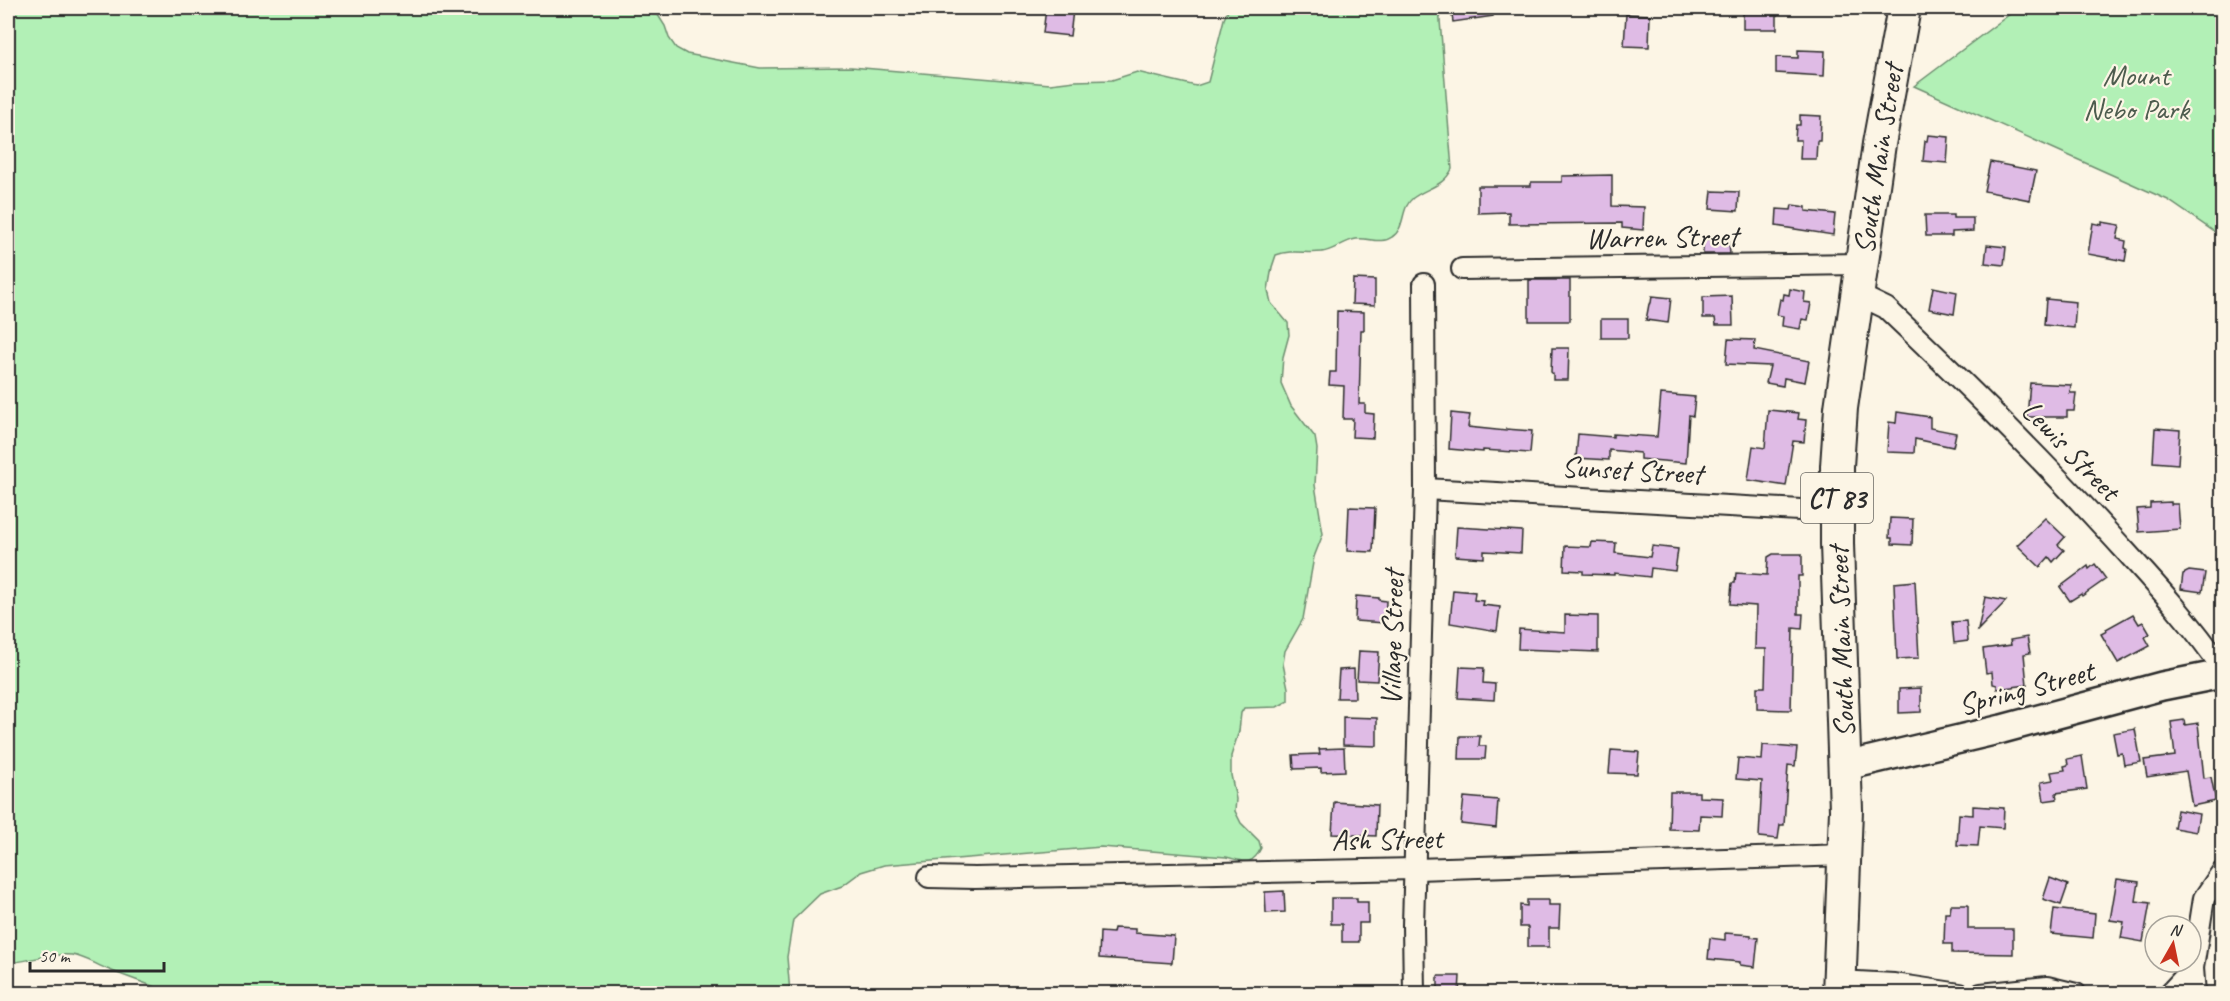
<svg xmlns="http://www.w3.org/2000/svg" width="2230" height="1001" font-family="Caveat,sans-serif">
<style>
.green{fill:#b2f0b6;stroke:#6e8e70;stroke-width:1.5}
.building{fill:#dfbbe5;stroke:#2b2b2b;stroke-width:1.5}
.lines{fill:none;stroke-linecap:round;stroke-linejoin:round}
.street-casing{stroke:#2b2b2b;stroke-width:24}
.secondary-casing{stroke:#2b2b2b;stroke-width:32}
.primary-casing{stroke:#2b2b2b;stroke-width:36}
.street{stroke:#fcf5e5;stroke-width:20}
.secondary{stroke:#fcf5e5;stroke-width:27}
.primary{stroke:#fcf5e5;stroke-width:32}
.labels{text-anchor:middle;stroke-width:4.5;stroke-linejoin:round;paint-order:stroke}
.shield{fill:#fcf5e5;stroke:#6a6863;stroke-width:1.5}
.shield-label{font-size:28px;font-weight:bold;fill:#2b2b2b}
.park-label{font-size:30px;fill:#4d5c4e;stroke:#fcf5e5}
.street-label{font-size:30px;fill:#2b2b2b;stroke:#fcf5e5}
</style>
<rect width="100%" height="100%" fill="#fcf5e5"/>
<filter id="ink" filterUnits="userSpaceOnUse"><feTurbulence type="fractalNoise" baseFrequency=".0167" numOctaves="2"/><feDisplacementMap in="SourceGraphic" scale="12" xChannelSelector="R" yChannelSelector="G"/><feConvolveMatrix kernelMatrix="1 2 1 2 8 2 1 2 1" color-interpolation-filters="sRGB"/></filter>
<g filter="url(#ink)">
<g class="green">
<path d="M 8,8 L 604,8 L 658,15 L 665,26 L 669,38 L 676,48 L 687,54 L 760,68 L 851,67 L 1050,84 L 1075,81 L 1112,80 L 1137,72 L 1196,86 L 1208,82 L 1224,19 L 1229,8 L 1439,8 L 1452,169 C 1443,187 1428,187 1413,198 C 1400,208 1406,228 1392,237 C 1381,245 1368,237 1356,239 C 1344,241 1333,251 1322,252 C 1305,254 1292,249 1276,255 L 1272,267 L 1268,290 L 1271,303 L 1288,323 L 1289,335 L 1283,357 L 1281,383 L 1291,406 L 1315,437 L 1317,449 L 1315,485 L 1323,534 L 1314,557 L 1303,619 L 1285,651 L 1283,664 L 1288,688 L 1288,701 L 1277,707 L 1244,708 L 1241,713 L 1239,731 L 1231,756 L 1231,775 L 1236,799 L 1235,811 L 1241,823 L 1259,841 L 1261,848 C 1252,867 1244,861 1226,857 L 1101,847 L 884,865 L 861,872 L 842,886 L 820,894 L 793,920 L 787,957 L 790,993 L 173,994 C 151,985 129,978 107,969 C 95,964 85,957 72,955 C 50,953 29,961 8,963 Z"/>
<polygon points="2018,8 2222,8 2222,237 2168,200 1914,86"/>
</g>
<g class="building">
<polygon points="1046,8 1073,10 1070,36 1043,33"/>
<polygon points="1451,8 1492,8 1493,16 1453,22"/>
<rect x="1743" y="13" width="34" height="16"/>
<polygon points="1626,14 1650,15 1649,47 1624,46"/>
<polygon points="1798,50 1825,51 1824,76 1776,73 1776,57 1798,58"/>
<polygon points="1800,115 1821,116 1820,141 1817,141 1816,159 1800,159 1801,140 1795,140 1796,125 1800,125"/>
<polygon points="1928,135 1949,137 1947,163 1923,161 1925,141 1927,141"/>
<polygon points="1990,162 2036,171 2030,200 1984,191"/>
<polygon points="1612,175 1612,206 1644,207 1643,230 1622,228 1622,223 1509,224 1509,212 1478,213 1478,186 1531,186 1531,182 1562,182 1562,176"/>
<polygon points="1712,191 1739,192 1738,211 1710,209"/>
<polygon points="1792,205 1806,207 1806,211 1835,214 1833,235 1776,226 1777,209 1791,210"/>
<polygon points="1925,215 1953,215 1953,218 1973,218 1973,231 1952,232 1952,236 1926,236"/>
<polygon points="2102,222 2120,225 2117,239 2126,241 2125,248 2127,249 2125,261 2088,254 2093,223 2102,225"/>
<polygon points="1710,238 1725,240 1729,242 1730,254 1703,254 1703,241"/>
<polygon points="1987,245 2006,247 2004,265 1985,263"/>
<polygon points="1353,279 1375,280 1375,305 1352,304"/>
<rect x="1529" y="280" width="41" height="41"/>
<polygon points="1933,287 1957,292 1954,314 1929,309"/>
<polygon points="1790,289 1805,292 1804,302 1811,303 1808,320 1802,319 1800,329 1782,326 1783,316 1777,315 1780,299 1783,300 1784,294 1789,295"/>
<polygon points="1652,296 1671,298 1668,323 1646,320 1649,304 1651,303"/>
<polygon points="1732,296 1733,325 1716,325 1715,318 1703,318 1703,297"/>
<polygon points="2046,299 2076,302 2074,328 2044,325"/>
<polygon points="1337,311 1364,312 1364,330 1361,330 1359,404 1365,404 1365,413 1374,414 1373,438 1352,437 1353,419 1343,419 1344,386 1329,385 1330,372 1336,372"/>
<rect x="1601" y="319" width="27" height="19"/>
<polygon points="1728,339 1755,340 1754,350 1809,361 1805,382 1784,378 1783,386 1766,383 1770,366 1726,364"/>
<polygon points="1552,348 1569,348 1568,380 1553,380 1553,374 1551,372"/>
<polygon points="2030,383 2071,385 2070,393 2076,393 2074,411 2067,411 2067,417 2027,417"/>
<polygon points="1661,394 1695,397 1693,416 1689,415 1686,463 1640,459 1640,453 1609,450 1609,460 1576,458 1578,434 1613,437 1613,434 1657,437"/>
<polygon points="1768,410 1799,413 1798,419 1806,420 1804,442 1793,441 1786,486 1748,480 1753,446 1765,448"/>
<polygon points="1897,412 1930,417 1930,428 1956,433 1953,447 1915,439 1914,453 1887,452 1889,422 1896,423"/>
<polygon points="1451,413 1470,415 1468,427 1506,431 1506,429 1532,431 1530,453 1483,450 1483,452 1449,449"/>
<polygon points="2155,428 2180,430 2178,464 2153,462"/>
<polygon points="2171,502 2171,504 2178,504 2180,529 2139,532 2137,509 2150,508 2150,503"/>
<polygon points="1349,507 1375,508 1373,552 1347,551"/>
<polygon points="1890,518 1913,519 1912,545 1892,544 1892,538 1889,538"/>
<polygon points="2045,518 2065,537 2058,545 2064,550 2053,562 2049,557 2040,567 2017,545"/>
<polygon points="1457,527 1522,531 1521,553 1484,551 1484,558 1455,556"/>
<polygon points="1592,542 1616,543 1615,553 1650,557 1652,546 1678,549 1675,571 1651,568 1650,577 1614,573 1614,575 1583,574 1583,571 1564,570 1565,546 1591,547"/>
<polygon points="1773,554 1802,554 1802,576 1798,576 1798,614 1803,614 1802,629 1793,628 1791,710 1757,709 1757,687 1765,687 1766,649 1755,649 1756,606 1730,604 1732,583 1735,583 1736,573 1767,575 1768,557"/>
<polygon points="2095,564 2106,579 2082,596 2081,594 2070,601 2060,587 2088,566 2089,569"/>
<polygon points="2189,571 2205,573 2202,592 2181,589 2183,574"/>
<polygon points="1915,581 1919,658 1897,659 1894,583"/>
<polygon points="1453,590 1475,592 1474,600 1483,601 1482,605 1500,607 1497,631 1450,623"/>
<polygon points="1356,596 1379,598 1379,600 1386,601 1385,623 1355,621"/>
<polygon points="1985,597 2006,601 1978,630"/>
<polygon points="2133,614 2139,624 2143,622 2150,634 2145,637 2150,646 2118,663 2101,634 2107,631 2106,629"/>
<polygon points="1565,615 1598,616 1598,652 1518,649 1519,629 1565,632"/>
<polygon points="1966,621 1968,641 1954,643 1952,622"/>
<polygon points="2027,637 2030,653 2024,654 2027,685 1997,689 1997,685 1993,684 1992,672 1986,673 1983,649 2011,645 2010,640"/>
<polygon points="1359,651 1379,652 1377,681 1357,680"/>
<polygon points="1460,667 1484,668 1483,683 1495,684 1494,700 1458,698"/>
<polygon points="1354,669 1355,698 1337,698 1339,670"/>
<polygon points="1921,688 1921,712 1899,713 1899,689"/>
<polygon points="1343,717 1377,718 1377,746 1343,745"/>
<polygon points="2184,720 2185,725 2198,723 2204,778 2211,777 2216,801 2192,806 2186,771 2147,777 2144,760 2175,756 2171,722"/>
<polygon points="2135,729 2141,762 2124,765 2122,753 2117,754 2113,733"/>
<polygon points="1460,736 1480,736 1479,746 1486,746 1485,759 1459,759"/>
<polygon points="1763,745 1797,748 1795,766 1788,765 1784,825 1780,825 1778,839 1759,837 1762,781 1736,779 1738,758 1762,760"/>
<polygon points="1344,748 1345,771 1321,772 1321,768 1294,769 1293,755 1320,754 1319,749"/>
<polygon points="1611,750 1639,752 1637,774 1609,773"/>
<polygon points="2082,756 2087,789 2056,793 2057,799 2044,801 2041,782 2053,780 2051,772 2065,770 2064,766 2068,765 2067,759"/>
<polygon points="1670,792 1699,792 1699,797 1723,798 1722,816 1700,815 1699,830 1669,829"/>
<polygon points="1464,797 1498,800 1496,828 1461,824"/>
<polygon points="1334,802 1377,805 1376,836 1332,834"/>
<polygon points="1973,806 2004,808 2003,828 1980,826 1978,846 1957,845 1959,814 1973,815"/>
<polygon points="2177,810 2199,814 2196,832 2174,828"/>
<polygon points="2050,878 2068,885 2061,905 2043,899"/>
<polygon points="2117,879 2139,882 2136,901 2150,903 2143,942 2121,938 2124,922 2110,920"/>
<polygon points="1284,891 1285,912 1266,913 1265,892"/>
<polygon points="1331,898 1357,898 1357,902 1368,902 1368,923 1359,923 1359,942 1342,942 1342,924 1331,924"/>
<polygon points="1527,900 1549,900 1549,905 1560,905 1559,928 1549,928 1549,947 1528,947 1528,927 1520,927 1520,905 1527,906"/>
<polygon points="1951,905 1968,905 1968,929 2013,929 2013,954 1952,953 1952,944 1944,944 1945,913 1950,913"/>
<polygon points="2054,909 2095,914 2093,938 2051,934"/>
<polygon points="1114,928 1135,929 1135,933 1174,936 1172,963 1099,958 1100,932 1113,933"/>
<polygon points="1725,933 1751,935 1751,937 1758,938 1755,967 1740,965 1740,962 1708,959 1710,938 1725,940"/>
<polygon points="1438,976 1460,976 1459,993 1438,993"/>
</g>
<g class="lines">
<defs>
<g id="street">
<polyline points="1462,269 1861,264"/>
<path d="M 1857,294 L 1886,308 C 1962,380 2037,454 2108,532 C 2148,576 2189,619 2222,668"/>
<polyline points="1425,489 1836,512"/>
<polyline points="929,877 975,878 1416,869 1845,855"/>
<polyline points="2193,968 2195,994"/>
<polyline points="1839,981 1894,984 1960,994"/>
<polyline points="1414,994 1413,925 1425,489 1424,284"/>
<polyline points="1981,994 2047,987 2076,994"/>
<polyline points="2169,994 2193,968 2204,898 2222,872"/>
</g>
<polyline id="secondary" points="1846,766 2002,729 2162,686 2222,674"/>
<polyline id="primary" points="1839,994 1846,810 1837,544 1837,466 1841,408 1879,144 1904,8"/>
</defs>
<use href="#street" class="street-casing"/>
<use href="#secondary" class="secondary-casing"/>
<use href="#primary" class="primary-casing"/>
<use href="#street" class="street"/>
<use href="#secondary" class="secondary"/>
<use href="#primary" class="primary"/>
</g>
</g>
<g class="labels">
<rect class="shield" x="1801" y="473" width="72" height="50" rx="4.5"/>
<g class="shield-label">
<text x="1837" y="508">CT 83</text>
</g>
<g class="park-label">
<text x="2136" y="85">Mount<tspan x="2136" dy="34">Nebo Park</tspan></text>
</g>
<g class="street-label">
<text transform="translate(1878 159) rotate(-81)" y="10">South Main Street</text>
<text transform="translate(1662 237) rotate(-1)" y="10">Warren Street</text>
<text transform="translate(2071 450) rotate(46)" y="10">Lewis Street</text>
<text transform="translate(1632 470) rotate(3)" y="10">Sunset Street</text>
<text transform="translate(1392 638) rotate(-89)" y="10">Village Street</text>
<text transform="translate(1841 642) rotate(-92)" y="10">South Main Street</text>
<text transform="translate(2026 688) rotate(-15)" y="10">Spring Street</text>
<text transform="translate(1387 839) rotate(-1)" y="10">Ash Street</text>
</g>
</g>
<rect width="2230" height="1001" fill="none" stroke="#fcf5e5" stroke-width="30"/>
<rect x="15" y="15" width="2200" height="971" fill="none" stroke="#2b2b2b" stroke-width="2" filter="url(#ink)"/>
<g transform="translate(2173 944) rotate(9)"><circle r="28" fill="#fcf5e5" stroke="#a8a49b" stroke-width="1.5"/>
<path d="M0-4.5L10 22L0 15L-10 22Z" fill="#c8321e"/>
<text y="-9" font-size="16" font-weight="bold" text-anchor="middle" fill="#2b2b2b">N</text>
</g>
<path d="M30 962v9h134v-9" fill="none" stroke="#2b2b2b" stroke-width="3"/>
<text x="39" y="962" font-size="18" fill="#2b2b2b" stroke="#fcf5e5" stroke-width="4.5" paint-order="stroke">50 m</text>
</svg>
